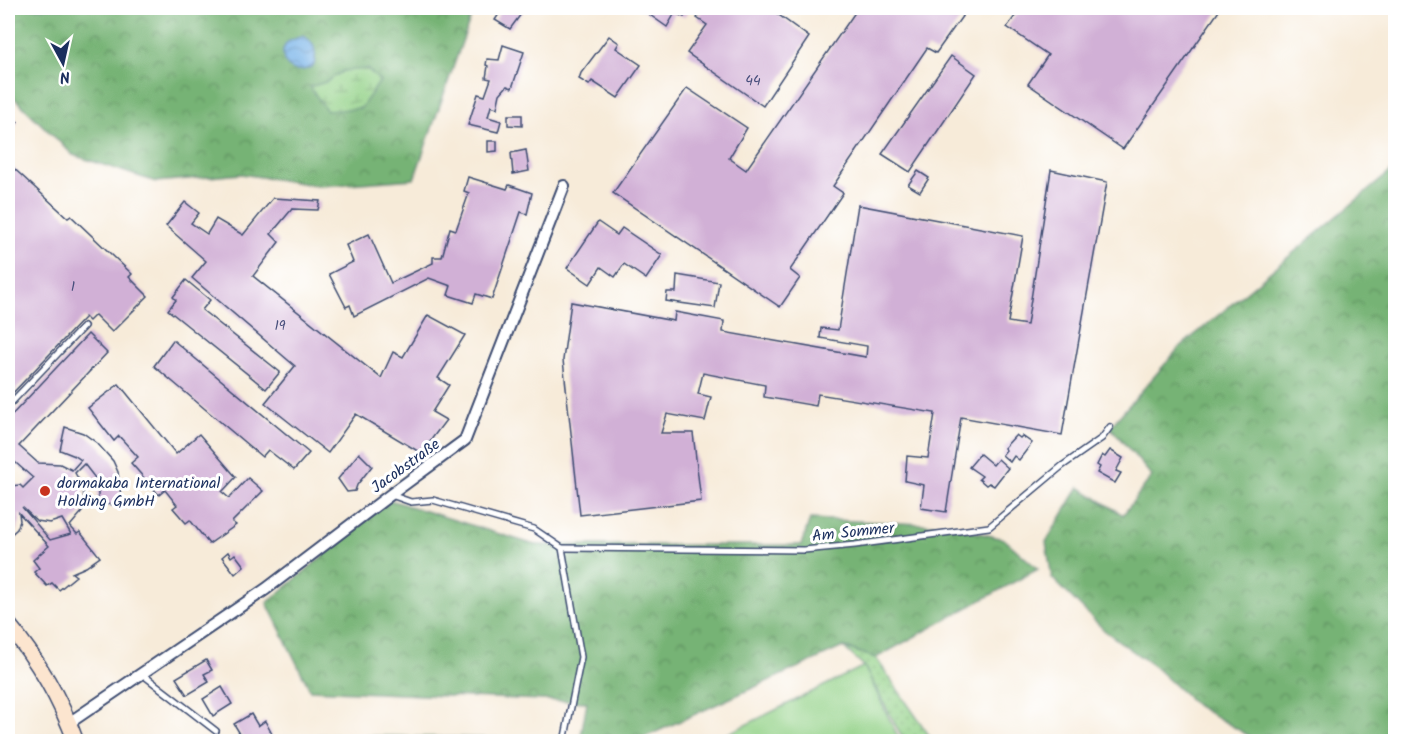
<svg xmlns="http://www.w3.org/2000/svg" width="1403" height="749" font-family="Kalam,sans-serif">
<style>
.grass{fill:url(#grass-dots);stroke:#578072;stroke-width:1.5}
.forest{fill:url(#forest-crowns);stroke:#487169;stroke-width:1.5}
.wetland{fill:url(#wetland-marsh);stroke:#578072;stroke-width:1.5}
.park{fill:#93d187;stroke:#578072;stroke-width:1.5}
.water{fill:url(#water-waves);stroke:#4870a3;stroke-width:1.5}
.building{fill:#d1b0d6;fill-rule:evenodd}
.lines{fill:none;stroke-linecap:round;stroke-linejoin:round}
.lane-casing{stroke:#3c4b70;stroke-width:8}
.street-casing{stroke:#3c4b70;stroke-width:14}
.secondary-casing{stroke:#3c4b70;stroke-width:18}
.lane{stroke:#fff;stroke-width:5}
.street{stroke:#fff;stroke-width:10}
.secondary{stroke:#fce5cf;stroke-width:15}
.poi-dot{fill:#c8321e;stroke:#fff;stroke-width:2}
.labels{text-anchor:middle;stroke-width:6;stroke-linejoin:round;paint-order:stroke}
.number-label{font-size:14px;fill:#484f7c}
.street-label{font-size:16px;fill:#1b2f5e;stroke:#fff}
.poi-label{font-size:16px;fill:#1b2f5e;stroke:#fff;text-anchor:start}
</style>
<defs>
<pattern id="grass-dots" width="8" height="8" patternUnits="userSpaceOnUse" patternTransform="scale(1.5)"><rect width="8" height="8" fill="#93d187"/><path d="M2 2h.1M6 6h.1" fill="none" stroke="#77aa72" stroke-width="1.8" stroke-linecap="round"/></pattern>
<pattern id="forest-crowns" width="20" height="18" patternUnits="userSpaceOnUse" patternTransform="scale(1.5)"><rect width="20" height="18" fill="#76b374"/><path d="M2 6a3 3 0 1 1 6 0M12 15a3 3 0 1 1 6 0" fill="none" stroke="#609262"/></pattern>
<pattern id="wetland-marsh" width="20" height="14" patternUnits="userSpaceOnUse" patternTransform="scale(1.5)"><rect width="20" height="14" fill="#93d187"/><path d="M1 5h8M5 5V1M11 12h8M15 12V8" fill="none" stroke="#77aa72"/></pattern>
<pattern id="water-waves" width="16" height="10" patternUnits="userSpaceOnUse" patternTransform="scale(1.5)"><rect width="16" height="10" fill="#76b2e8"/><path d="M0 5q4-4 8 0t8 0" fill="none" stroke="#6091bf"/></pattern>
</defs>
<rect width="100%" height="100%" fill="#fff"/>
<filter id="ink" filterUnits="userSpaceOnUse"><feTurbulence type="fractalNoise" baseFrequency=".0167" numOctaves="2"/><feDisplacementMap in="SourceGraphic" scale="12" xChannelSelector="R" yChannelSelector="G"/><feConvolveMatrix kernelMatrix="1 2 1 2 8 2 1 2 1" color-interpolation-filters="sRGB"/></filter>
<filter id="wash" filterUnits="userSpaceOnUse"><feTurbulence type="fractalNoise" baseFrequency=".008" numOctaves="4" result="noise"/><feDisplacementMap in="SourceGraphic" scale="24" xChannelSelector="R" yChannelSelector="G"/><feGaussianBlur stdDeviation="1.35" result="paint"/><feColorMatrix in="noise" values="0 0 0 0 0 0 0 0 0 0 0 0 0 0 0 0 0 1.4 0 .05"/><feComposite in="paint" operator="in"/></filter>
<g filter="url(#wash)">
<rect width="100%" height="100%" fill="#f7ebd9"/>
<polygon class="grass" points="843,647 876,658 933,741 904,741 864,666"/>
<g class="forest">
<polygon points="8,8 474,8 414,179 321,186 241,174 156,182 73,155 8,92"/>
<polygon points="1395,168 1396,723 1380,741 1258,741 1197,706 1155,667 1105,631 1052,578 1046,542 1079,487 1123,515 1152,476 1110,427 1179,348"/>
<polygon points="390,500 535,545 801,545 810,519 945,525 1004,539 1038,569 876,658 843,647 634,742 580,741 587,702 310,690 267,603"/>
</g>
<polygon class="wetland" points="367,69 380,81 361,108 327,111 310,87 326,82 343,71"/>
<g class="park">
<polygon points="864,666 900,741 713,741"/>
<polygon points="318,735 542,739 542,742 318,742"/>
</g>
<path class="water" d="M 302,36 C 315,41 317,52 314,65 C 288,82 275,54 288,42 C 292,40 298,38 302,36 Z"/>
<g id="blocks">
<g class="building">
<polygon points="503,8 520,8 524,10 510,29 495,20"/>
<polygon points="640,8 690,8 684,17 675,13 667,27"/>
<polygon points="703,8 769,8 809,37 763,106 687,53 707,25 697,18"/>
<polygon points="858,8 968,8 936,53 927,48 833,186 843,193 790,270 800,278 780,307 613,193 687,88 747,128 729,158 746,170"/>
<polygon points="1021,8 1221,8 1123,149 1028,84 1048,55 1007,27"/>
<polygon points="609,36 619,43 616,48 641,65 618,98 592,81 589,85 579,79 581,73"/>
<polygon points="503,45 524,52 512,88 507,86 500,94 497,108 491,106 488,117 501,121 498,132 468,125 478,94 485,96 491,79 486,78 488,66 486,65 487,59 499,60"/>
<polygon points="951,56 976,74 910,172 882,154"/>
<polygon points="8,112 18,122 8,133"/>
<polygon points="508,115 522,115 522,126 508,125"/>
<polygon points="488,141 497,141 497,151 488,152"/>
<polygon points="526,150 529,171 513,174 511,153"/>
<polygon points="8,163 68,218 71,216 132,274 129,277 148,296 112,332 95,315 89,321 85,317 8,398"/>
<polygon points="1051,170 1107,182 1062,435 961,417 946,512 921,508 924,485 905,481 907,456 928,458 935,413 818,394 816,406 764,397 765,385 703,373 698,394 711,397 705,421 667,414 661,433 693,433 701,501 580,515 563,360 571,302 674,321 675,312 724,321 723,332 866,357 867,346 820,338 821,328 838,330 858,205 1023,236 1008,322 1027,325"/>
<polygon points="918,171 929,178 920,192 908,185"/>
<polygon points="468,177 507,189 509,185 532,193 527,214 521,212 492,299 476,294 473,303 448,295 451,286 429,278 354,316 350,305 346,307 329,274 353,262 346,245 369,234 391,283 433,263 433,257 442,257 450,228 456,230 469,193 464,191"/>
<polygon points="273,198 320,201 318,210 292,209 271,234 279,242 253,276 381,378 393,352 403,357 428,315 465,335 438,378 449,385 432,412 446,420 421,453 356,414 328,453 265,403 295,366 192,278 206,261 166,226 185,202 199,213 191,223 207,234 216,219 243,235"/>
<polygon points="598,222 617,235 622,228 662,255 646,279 624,264 615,277 601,267 590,284 567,268"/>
<polygon points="677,275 719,282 715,308 666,301 667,292 676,292"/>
<polygon points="186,280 210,300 202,310 280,372 266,389 168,310 176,300 173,297"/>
<path d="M 88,334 L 107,353 L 19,446 L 38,463 L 60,464 L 72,470 L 81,460 L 75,456 L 60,450 L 65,427 L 83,433 L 97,443 L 113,461 L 118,472 L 122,505 L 98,504 L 98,491 L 95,478 L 84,464 L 75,473 L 83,487 L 84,500 L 82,512 L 70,526 L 77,534 L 80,532 L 100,557 L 86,567 L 72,573 L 76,576 L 59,590 L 52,583 L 47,586 L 34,572 L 39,568 L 33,560 L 49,546 L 19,513 L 20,521 L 17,529 L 8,537 L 8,483 L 10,486 L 20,485 L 23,488 L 33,478 L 8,456 L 8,419 ZM 22,507 L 37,521 L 50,523 L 62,519 L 71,534 L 50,540 Z"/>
<polygon points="173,340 309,453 294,470 268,450 262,457 154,366"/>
<polygon points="119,384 176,454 199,434 236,477 222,492 229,498 248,478 263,491 232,522 236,525 209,544 190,520 186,523 173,508 177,505 165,490 159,495 131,463 138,457 119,436 114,441 88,408"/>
<polygon points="1016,435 1020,438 1022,436 1032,443 1019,460 1014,456 1010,462 1002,455 1006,450 1004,448"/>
<polygon points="1110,450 1123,458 1116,471 1121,473 1115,483 1097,473 1100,467 1097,465 1102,455 1105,457"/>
<polygon points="359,453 372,466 357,485 355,491 347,492 338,479"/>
<polygon points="980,454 993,465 998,459 1008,468 994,486 989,483 986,485 979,479 982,476 969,467"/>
<polygon points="228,552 231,557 235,554 244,566 235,574 222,557"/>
<polygon points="206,660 212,670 204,674 209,682 187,695 176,678"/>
<polygon points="222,687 232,704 213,716 203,699"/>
<polygon points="251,714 258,726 265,721 272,734 260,742 245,742 234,724"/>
</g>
</g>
</g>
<g filter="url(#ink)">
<use href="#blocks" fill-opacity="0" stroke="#3c4b70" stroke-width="1.5"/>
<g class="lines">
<defs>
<g id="lane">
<polyline points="8,406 84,326"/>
<polyline points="391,495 411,502 433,500 534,529 562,548 581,657 564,742"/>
<polyline points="562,548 804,550 855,545 989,527 1062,466 1102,438 1110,427"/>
<polyline points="142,674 216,731"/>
</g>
<polyline id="street" points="69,723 266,589 390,495 465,440 564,186"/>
<path id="secondary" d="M 8,624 C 37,659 60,698 76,742"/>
</defs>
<use href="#lane" class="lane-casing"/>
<use href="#street" class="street-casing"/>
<use href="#secondary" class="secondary-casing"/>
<use href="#lane" class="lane"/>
<use href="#street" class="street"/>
<use href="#secondary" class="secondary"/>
</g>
</g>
<circle class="poi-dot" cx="45" cy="491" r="6"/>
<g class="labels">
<g class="number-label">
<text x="753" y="85">44</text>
<text x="73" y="291">1</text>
<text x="280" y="330">19</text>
</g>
<g class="street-label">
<text transform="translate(405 465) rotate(-36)" y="6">Jacobstraße</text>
<text transform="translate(853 531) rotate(-6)" y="6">Am Sommer</text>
</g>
<g class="poi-label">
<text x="57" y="488">dormakaba International<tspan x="57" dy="18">Holding GmbH</tspan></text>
</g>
</g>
<rect width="1403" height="749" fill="none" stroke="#fff" stroke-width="30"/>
<g transform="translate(63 63) rotate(172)" stroke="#ffffff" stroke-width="4.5" paint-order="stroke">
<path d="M0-4.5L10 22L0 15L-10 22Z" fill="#1b2f5e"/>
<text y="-9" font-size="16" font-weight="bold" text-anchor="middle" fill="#1b2f5e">N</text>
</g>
</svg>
